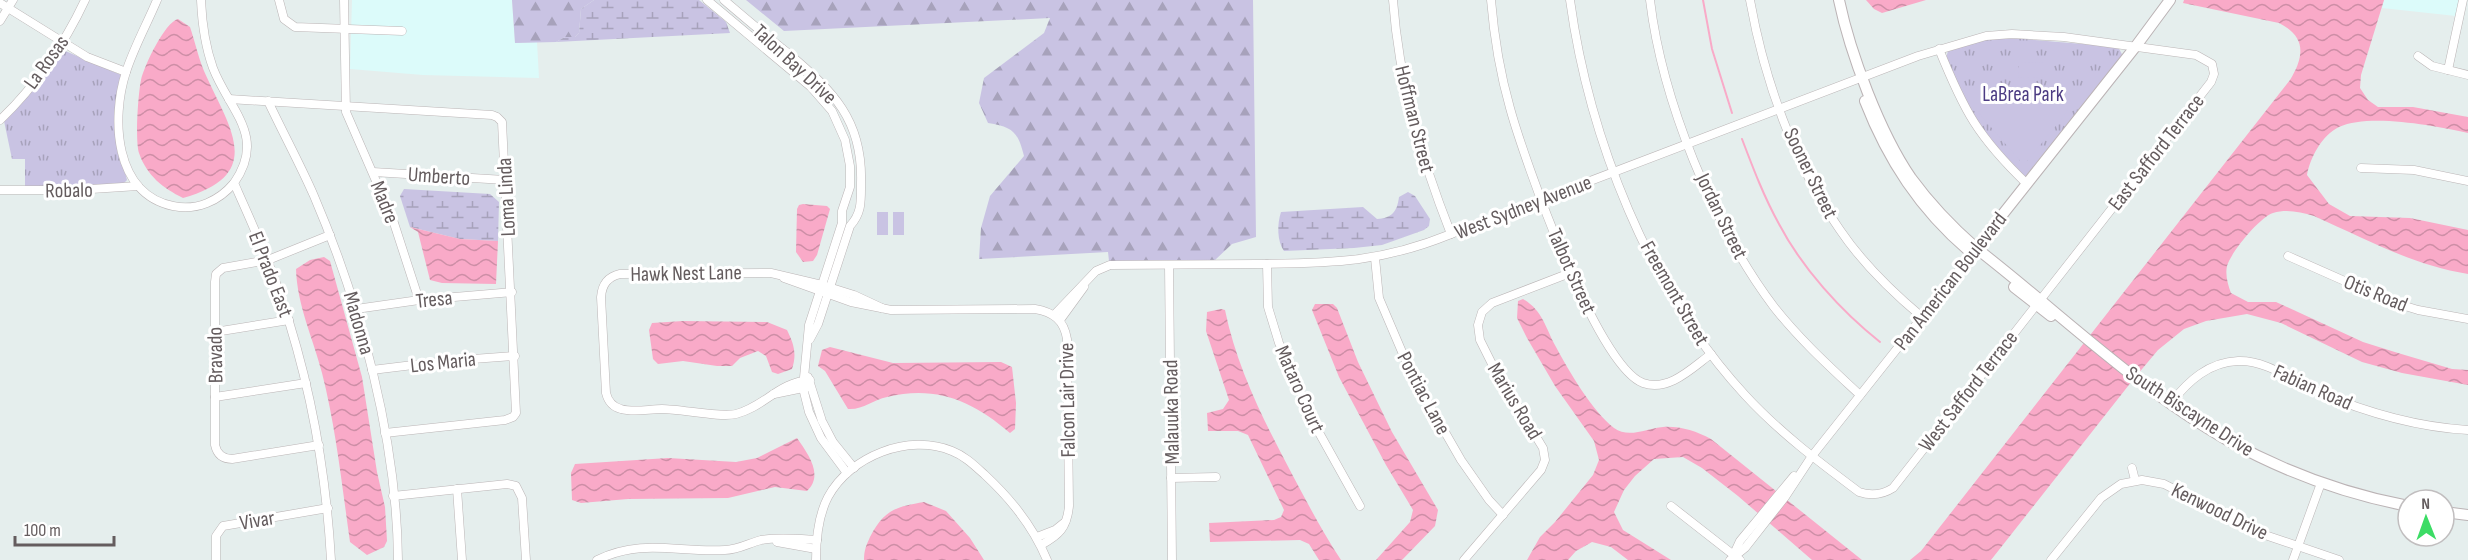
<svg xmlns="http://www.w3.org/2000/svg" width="2468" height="560" font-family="'Sofia Sans Condensed',sans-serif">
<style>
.commercial{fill:#dcfbfa}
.grass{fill:url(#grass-tufts)}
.forest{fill:url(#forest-firs)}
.wetland{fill:url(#wetland-marsh)}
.garden{fill:#c9c3e3}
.water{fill:url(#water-waves)}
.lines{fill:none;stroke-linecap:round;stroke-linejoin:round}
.stream{stroke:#f9aac8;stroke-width:2}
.street-casing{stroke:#bbb5b6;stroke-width:9}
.secondary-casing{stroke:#bbb3b5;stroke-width:12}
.street{stroke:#fff;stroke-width:8}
.secondary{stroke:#fff;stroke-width:10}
.labels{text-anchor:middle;stroke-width:6;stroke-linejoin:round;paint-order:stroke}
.street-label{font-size:21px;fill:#645c5e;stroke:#fff}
.park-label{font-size:21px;fill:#4c3c83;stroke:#fff}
</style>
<defs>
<pattern id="grass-tufts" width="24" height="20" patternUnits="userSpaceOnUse" patternTransform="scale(1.5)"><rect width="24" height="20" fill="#c9c3e3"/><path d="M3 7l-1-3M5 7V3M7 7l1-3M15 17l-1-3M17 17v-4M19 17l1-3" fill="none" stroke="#a7a2bb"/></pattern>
<pattern id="forest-firs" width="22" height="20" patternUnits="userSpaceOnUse" patternTransform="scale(1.5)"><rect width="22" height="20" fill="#c9c3e3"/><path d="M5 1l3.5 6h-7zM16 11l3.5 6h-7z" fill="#a7a2bb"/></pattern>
<pattern id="wetland-marsh" width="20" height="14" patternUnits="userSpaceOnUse" patternTransform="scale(1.5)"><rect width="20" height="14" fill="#c9c3e3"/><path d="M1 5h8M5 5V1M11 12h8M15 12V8" fill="none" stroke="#a7a2bb"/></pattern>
<pattern id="water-waves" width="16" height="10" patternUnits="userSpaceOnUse" patternTransform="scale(1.5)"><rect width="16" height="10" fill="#f9aac8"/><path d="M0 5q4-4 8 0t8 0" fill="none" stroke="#cd8ea6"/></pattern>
</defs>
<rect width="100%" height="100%" fill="#e5eeed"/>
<g class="commercial">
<polygon points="352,0 512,0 515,43 537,42 539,78 423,75 350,69"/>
<polygon points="2384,0 2459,0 2456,16 2382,8"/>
</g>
<g class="grass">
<polygon points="2012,38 2118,47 2123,56 2025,177 2001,155 1965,103 1946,58 1948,51 1986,39"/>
<polygon points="63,50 121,75 123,164 127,180 122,185 25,188 25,159 12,159 4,121 35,87"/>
</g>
<g class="forest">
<polygon points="512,0 594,0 581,9 579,33 575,37 565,37 556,42 515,43"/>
<path d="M 746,0 L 1253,0 L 1256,237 L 1232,244 L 1215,260 L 1109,261 L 1108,252 L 979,259 L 981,228 L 990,196 L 1024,156 C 1018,132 1013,127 988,123 L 979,103 L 984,78 L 1044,33 L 1050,18 L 784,31 Z"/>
</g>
<g class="wetland">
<polygon points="594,0 699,0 726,22 730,33 556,42 565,37 575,37 579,33 581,9"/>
<polygon points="404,189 490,194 499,202 498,241 460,239 410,227 400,196"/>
<path d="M 1408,192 L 1415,196 L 1430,219 L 1429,226 L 1424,230 L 1382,245 L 1354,248 L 1284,251 C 1277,241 1277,224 1281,212 L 1363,207 L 1377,219 C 1392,218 1397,212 1399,197 Z"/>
</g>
<g class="garden">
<polygon points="2019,62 2043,63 2043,78 2018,77"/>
<polygon points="2028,92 2050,97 2068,111 2027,161 2021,162 1978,112 1999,97"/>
<rect x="877" y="212" width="11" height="23"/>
<rect x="893" y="212" width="11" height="23"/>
</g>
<g class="water">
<polygon points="1866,0 1926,0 1882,13 1874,9"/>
<path d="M 2184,0 L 2384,0 L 2361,75 L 2360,88 L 2368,100 L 2378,107 L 2413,107 L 2468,117 L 2468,133 C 2435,126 2370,113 2339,127 C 2322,135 2310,158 2307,175 L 2329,204 L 2350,216 L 2410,218 L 2468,230 L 2468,274 C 2412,265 2366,239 2314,216 C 2300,212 2287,209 2273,213 C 2260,217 2231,252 2227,266 C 2225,275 2228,285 2231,293 L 2248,302 L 2276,302 L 2363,342 L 2398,353 L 2452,369 L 2468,370 L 2468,385 L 2402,373 L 2362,362 L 2281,323 L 2247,314 L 2206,321 L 2184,329 L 2158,350 L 2132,381 L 1991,560 L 1910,560 L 1921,551 L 2290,80 C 2304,57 2307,37 2279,23 L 2183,3 Z"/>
<path d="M 178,19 L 190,27 C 195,42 198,56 204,71 C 228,126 268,174 183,198 C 163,188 147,176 139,153 C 135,140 138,95 141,80 C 144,66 165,22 178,19 Z"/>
<polygon points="803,204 827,206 830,209 817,255 813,261 803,262 796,252 797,209 799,205"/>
<polygon points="410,227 460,239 498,241 496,284 442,283 430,280 418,232"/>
<path d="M 324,257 L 330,261 L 362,377 L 377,472 L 385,507 L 387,541 L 384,547 L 367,555 L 350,542 C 342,486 336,428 322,373 C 313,338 297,305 296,269 L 310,260 Z"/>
<path d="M 1523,299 C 1543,311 1545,327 1556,347 C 1569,371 1592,411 1614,428 C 1629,439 1647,428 1663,427 C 1680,426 1696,431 1711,439 L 1862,560 L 1812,560 L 1738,496 L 1702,468 L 1683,457 L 1654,459 L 1635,476 L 1624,490 L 1614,512 L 1623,530 L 1671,560 L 1628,560 L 1611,547 L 1592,542 L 1576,551 L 1568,560 L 1527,560 L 1540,537 L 1555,522 L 1593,475 L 1599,460 L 1594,441 L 1555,386 L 1527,338 L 1517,318 L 1518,301 Z"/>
<polygon points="1315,304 1333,304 1337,308 1358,362 1392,432 1438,510 1435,526 1402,560 1376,560 1410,522 1413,510 1386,465 1339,377 1312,310"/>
<path d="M 1221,309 L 1225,310 C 1237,369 1265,423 1293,476 C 1308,504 1323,533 1341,560 L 1319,560 L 1309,544 L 1300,540 L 1210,542 L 1209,523 L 1274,520 L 1281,517 L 1284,510 L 1248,435 L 1238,431 L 1208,431 L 1207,413 L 1223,409 L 1229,400 L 1206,331 L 1207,312 Z"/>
<path d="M 683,321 L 767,322 L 787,330 C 794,344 797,354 792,369 L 778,374 L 772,372 L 766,356 L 758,351 L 740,358 L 732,366 L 717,366 L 683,361 L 658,364 L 653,359 L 649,330 L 652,323 Z"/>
<path d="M 830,347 L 893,363 L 1001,362 L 1012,367 L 1016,403 L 1015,429 L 1010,433 C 973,401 936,385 887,397 C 873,400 863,410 848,409 L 825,371 L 818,366 L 822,350 Z"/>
<path d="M 797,438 C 808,454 824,475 807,491 L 775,487 L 728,498 L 628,499 L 581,503 L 572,500 L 571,473 L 575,464 L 668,458 L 736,462 L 757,458 Z"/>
<path d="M 924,502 L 946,511 L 970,538 L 984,560 L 864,560 C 864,550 866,546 870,537 C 884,510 895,507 924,502 Z"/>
</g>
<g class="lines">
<g class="stream">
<polyline points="1703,0 1712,49 1732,113"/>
<path d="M 1742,139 C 1753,168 1764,197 1779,224 C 1802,268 1841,311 1880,342"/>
</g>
<defs>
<g id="street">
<path d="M 157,0 C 147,24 134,47 126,72 C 111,118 114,194 173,206 C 197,211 219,201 234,183"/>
<path d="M 201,0 C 202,23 205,46 213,68 C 229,110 267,136 234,183 C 251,221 268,258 281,297 C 310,382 326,470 331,560"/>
<polyline points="279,0 284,19 295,27 402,31"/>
<polyline points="344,0 346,112 393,220 419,300"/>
<polyline points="707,0 811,87 832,111 845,140 850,166 850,187 842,211 842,223 809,325 803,388 809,412 821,438 847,473"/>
<path d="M 724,0 C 745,18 766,36 788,53 C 833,91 863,120 861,183 C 861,201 862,213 850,226 L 818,324 L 810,339"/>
<path d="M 1393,0 C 1399,82 1421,158 1451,234"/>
<path d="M 1491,0 C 1494,36 1500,73 1510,108 C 1524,159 1597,366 1643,383 C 1669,392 1692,368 1711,354"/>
<path d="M 1650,0 C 1662,100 1713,226 1774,307 C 1800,340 1830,367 1860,395"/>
<path d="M 1750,0 C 1764,79 1794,164 1840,230 C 1863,264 1891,291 1922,317"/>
<polyline points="0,3 87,57 126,72"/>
<polyline points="0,21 13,0"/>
<path d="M 1939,49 C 1964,111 1978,137 2027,184"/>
<polyline points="2418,56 2432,66 2468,75"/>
<polyline points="2448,70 2463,0"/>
<polyline points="229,99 492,115 497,117 502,122 516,413 513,417 505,420 385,433"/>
<path d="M 268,101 C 283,133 300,164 314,196 C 361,306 397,440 398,560"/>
<path d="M 0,120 C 35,87 65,43 85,0"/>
<polyline points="2361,168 2414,170 2468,181"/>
<polyline points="373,172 505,180"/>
<polyline points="0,190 76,190 138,186"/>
<polyline points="2288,256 2392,302 2418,310 2468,319"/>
<polyline points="1375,258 1379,298 1411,373 1461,460 1489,500 1503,515"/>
<polyline points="1267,264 1268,307 1279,343 1317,429 1360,506"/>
<polyline points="1169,265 1172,560"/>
<path d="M 784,278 L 851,302 L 891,310 L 1035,309 C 1053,312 1064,320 1067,339 L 1069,506 C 1067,528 1059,535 1041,545"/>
<polyline points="356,309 419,300 512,292"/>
<path d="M 1054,315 L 1096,271 L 1110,265 C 1159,265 1208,264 1257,264 C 1332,263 1380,263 1451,234 L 1918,56 L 1986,36 L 2012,34 L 2064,37 L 2196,55 L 2212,64 L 2214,74 L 2211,82 L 1893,488 C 1882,495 1871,496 1859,492 C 1819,462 1779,432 1745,395 C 1649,291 1589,138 1570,0"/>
<polyline points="1060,320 1084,287"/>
<polyline points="215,332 289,320"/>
<polyline points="372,370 446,361 515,356"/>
<polyline points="808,377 822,421 833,442 854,468"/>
<path d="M 810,380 C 779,382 764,407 736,414 C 721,418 681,409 662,409 C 649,409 634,413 621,409 C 613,407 608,401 606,393 L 601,297 C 602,285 607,277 620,274 L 771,273 L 822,285 L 854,295 L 882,308"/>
<polyline points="774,394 808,387"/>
<polyline points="215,397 306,383"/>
<path d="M 2171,403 C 2188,381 2209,362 2238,361 C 2267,360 2292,381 2318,392 C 2365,412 2417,427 2468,430"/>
<path d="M 319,445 L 232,459 C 222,459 217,454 215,445 L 215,282 L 216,274 L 223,268 L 268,260 L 330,235"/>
<polyline points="2132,468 2135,480"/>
<polyline points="1171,478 1216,477"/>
<polyline points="457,489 462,560"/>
<polyline points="393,496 507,484 516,486 522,498 526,560"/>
<polyline points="1671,506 1740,560"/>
<polyline points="1037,537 1055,530 1065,522"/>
<polyline points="777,542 816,549"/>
<polyline points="1734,554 1740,541 1794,476"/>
<polyline points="216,560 216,536 223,526 328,508"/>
<path d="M 597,560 C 643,538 678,553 725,550 C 738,550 749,543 761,540 C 779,537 799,539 817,540"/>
<path d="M 816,560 C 816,539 818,516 828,497 C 850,456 909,433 952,451 C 965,456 975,466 985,475 C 1012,500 1033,526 1047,560"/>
<polyline points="1464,560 1541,470 1545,460 1543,448 1492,364 1480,340 1478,325 1482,312 1492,303 1570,273"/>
<polyline points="1730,560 1745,548 1785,497 1812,456 1976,249"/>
<polyline points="2051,560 2101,498 2121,484 2142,480 2164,484 2265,535 2339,560"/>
<polyline points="2293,560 2321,483"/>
</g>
<g id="secondary">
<path d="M 1839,0 C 1850,53 1880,133 1911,178 C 1930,204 1952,227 1976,248 C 2060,313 2137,389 2229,441 C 2285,472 2346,494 2408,506"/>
<path d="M 1865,101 C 1888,160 1920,209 1969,251"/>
<polyline points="1976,248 2136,46 2170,0"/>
<polyline points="2014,287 2051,316"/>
<polyline points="2444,512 2468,515"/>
</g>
</defs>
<use href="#street" class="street-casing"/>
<use href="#secondary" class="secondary-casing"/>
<use href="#street" class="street"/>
<use href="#secondary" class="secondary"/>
</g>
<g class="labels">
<g class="street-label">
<text transform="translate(46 62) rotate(-54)" y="7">La Rosas</text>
<text transform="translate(795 64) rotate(43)" y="7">Talon Bay Drive</text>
<text transform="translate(1415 119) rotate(76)" y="7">Hoffman Street</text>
<text transform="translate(2156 152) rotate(-52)" y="7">East Safford Terrace</text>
<text transform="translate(1811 173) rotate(64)" y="7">Sooner Street</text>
<text transform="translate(439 176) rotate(4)" y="7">Umberto</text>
<text transform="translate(69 190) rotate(-1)" y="7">Robalo</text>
<text transform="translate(506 197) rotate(-93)" y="7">Loma Linda</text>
<text transform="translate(385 202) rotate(68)" y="7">Madre</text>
<text transform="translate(1523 207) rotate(-21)" y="7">West Sydney Avenue</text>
<text transform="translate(1722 216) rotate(64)" y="7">Jordan Street</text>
<text transform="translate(1572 271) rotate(66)" y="7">Talbot Street</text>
<text transform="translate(686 273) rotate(-1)" y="7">Hawk Nest Lane</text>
<text transform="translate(271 274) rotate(69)" y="7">El Prado East</text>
<text transform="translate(1950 281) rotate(-52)" y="7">Pan American Boulevard</text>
<text transform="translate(1675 293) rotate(60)" y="7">Freemont Street</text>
<text transform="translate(2376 293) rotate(22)" y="7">Otis Road</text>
<text transform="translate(434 299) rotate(-6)" y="7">Tresa</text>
<text transform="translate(359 323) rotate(74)" y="7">Madonna</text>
<text transform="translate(215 355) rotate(-91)" y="7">Bravado</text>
<text transform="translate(443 362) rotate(-6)" y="7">Los Maria</text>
<text transform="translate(2313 387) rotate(24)" y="7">Fabian Road</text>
<text transform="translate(1300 389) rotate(66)" y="7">Mataro Court</text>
<text transform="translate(1968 391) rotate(-52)" y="7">West Safford Terrace</text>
<text transform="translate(1424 393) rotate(62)" y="7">Pontiac Lane</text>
<text transform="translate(1067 400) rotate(-91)" y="7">Falcon Lair Drive</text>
<text transform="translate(1515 401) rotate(59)" y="7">Marius Road</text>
<text transform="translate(2190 411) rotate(33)" y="7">South Biscayne Drive</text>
<text transform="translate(1171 412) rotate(-91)" y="7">Malauuka Road</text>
<text transform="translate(2220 511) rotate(26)" y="7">Kenwood Drive</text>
<text transform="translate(257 520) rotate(-9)" y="7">Vivar</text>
</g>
<g class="park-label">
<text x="2023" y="101">LaBrea Park</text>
</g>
</g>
<g transform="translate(2426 518) rotate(359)"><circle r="28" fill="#ffffff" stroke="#c1bebf" stroke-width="1.5"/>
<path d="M0-4.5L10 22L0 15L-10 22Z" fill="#3cdc65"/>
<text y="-9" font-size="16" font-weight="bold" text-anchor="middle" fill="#645c5e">N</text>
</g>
<path d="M15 536v9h99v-9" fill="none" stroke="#645c5e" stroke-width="3"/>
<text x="24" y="536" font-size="18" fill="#645c5e" stroke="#ffffff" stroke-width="4.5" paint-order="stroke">100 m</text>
</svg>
